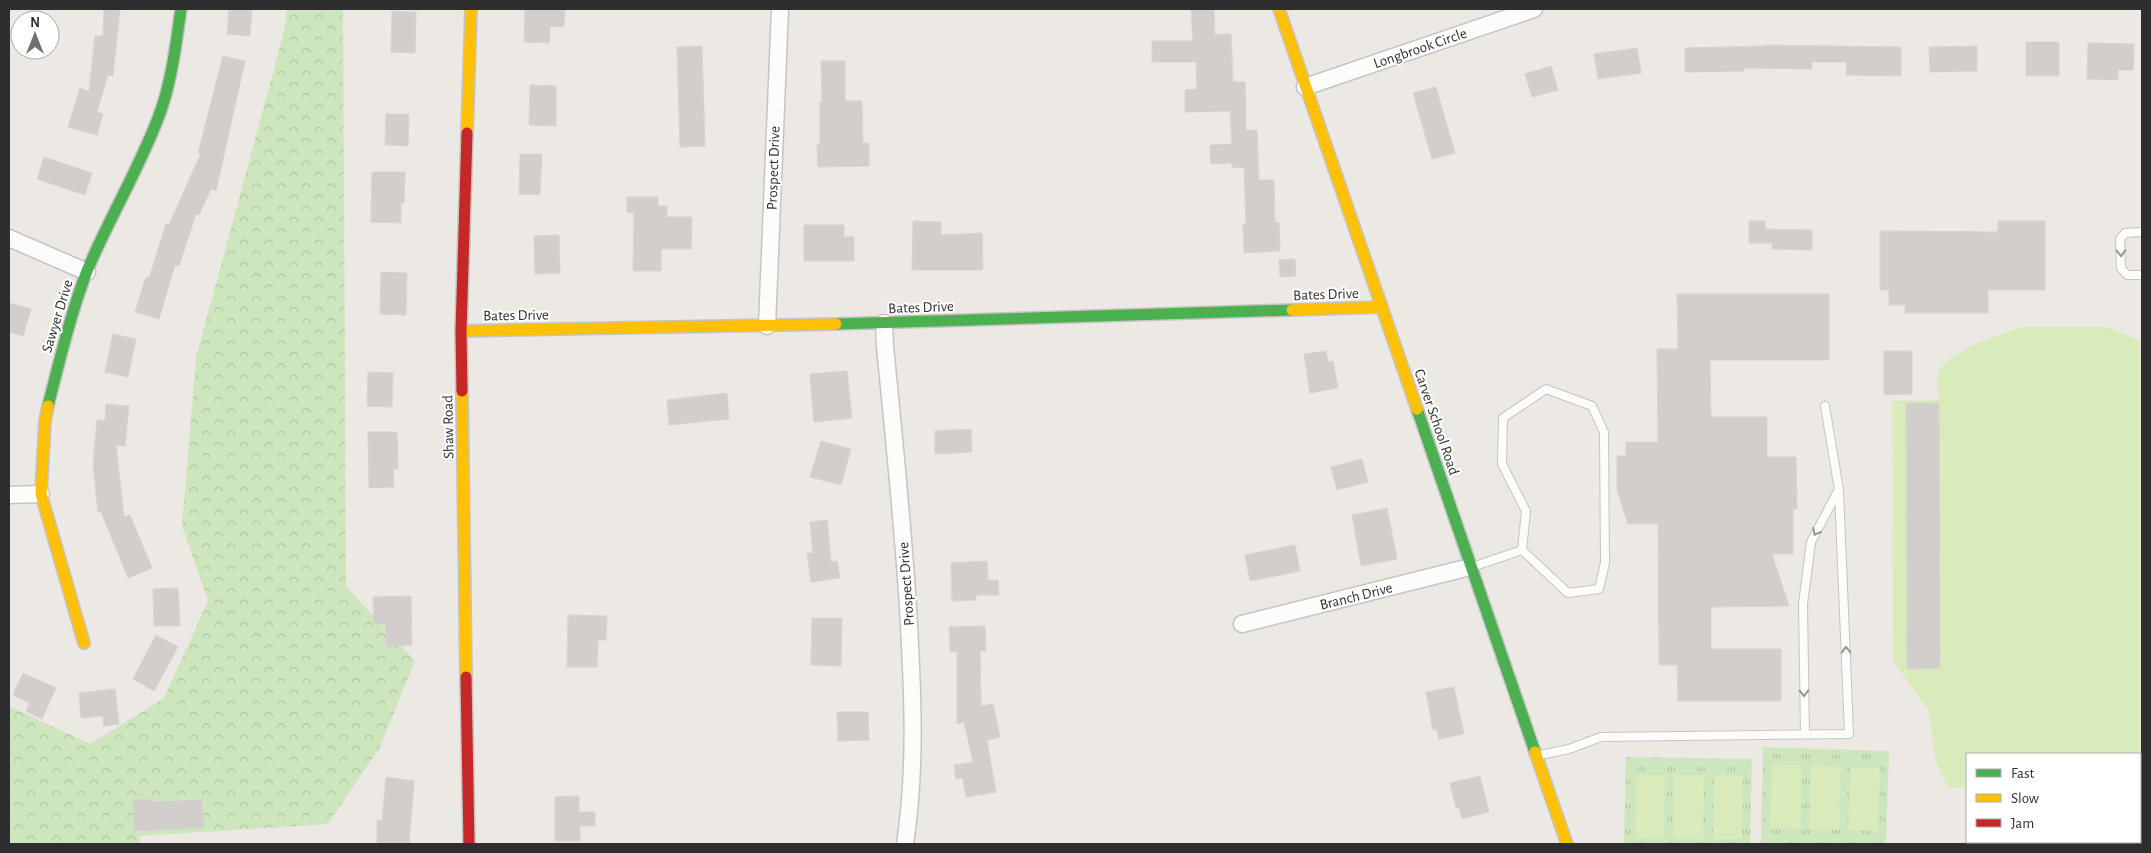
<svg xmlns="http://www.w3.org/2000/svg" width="2151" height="853" font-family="'Alegreya Sans',sans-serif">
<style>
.grass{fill:url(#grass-tufts)}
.forest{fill:url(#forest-crowns)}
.pitch{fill:#d9eabb}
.building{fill:#d1cecb;stroke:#d7d4d0}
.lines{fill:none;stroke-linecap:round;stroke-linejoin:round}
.lane-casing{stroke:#c5c4c5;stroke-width:10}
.street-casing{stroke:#c5c4c5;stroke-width:19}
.fast-casing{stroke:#c5c4c5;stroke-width:14}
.slow-casing{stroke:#c5c4c5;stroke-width:14}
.jam-casing{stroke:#c5c4c5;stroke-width:14}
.lane{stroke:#fcfcfb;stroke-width:8}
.street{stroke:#fcfcfb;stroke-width:16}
.fast{stroke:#4caf50;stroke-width:11}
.slow{stroke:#ffc107;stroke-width:11}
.jam{stroke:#c62828;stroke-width:11}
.oneway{stroke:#959594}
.labels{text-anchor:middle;stroke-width:4;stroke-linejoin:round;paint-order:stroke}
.street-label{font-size:15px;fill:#2e2e2e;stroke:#fff}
</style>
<defs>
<pattern id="grass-tufts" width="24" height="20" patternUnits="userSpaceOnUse" patternTransform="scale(1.25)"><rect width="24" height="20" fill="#cee6be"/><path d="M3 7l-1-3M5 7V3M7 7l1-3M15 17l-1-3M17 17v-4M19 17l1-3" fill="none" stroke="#b1c6a4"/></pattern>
<pattern id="forest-crowns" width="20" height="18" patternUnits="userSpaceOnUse" patternTransform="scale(1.25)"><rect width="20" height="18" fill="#cee6be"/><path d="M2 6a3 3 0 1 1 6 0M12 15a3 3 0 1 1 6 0" fill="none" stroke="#b1c6a4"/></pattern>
</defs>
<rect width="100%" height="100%" fill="#ece8e4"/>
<g class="grass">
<polygon points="1763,747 1889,751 1886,844 1761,844"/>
<polygon points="1626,757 1752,759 1750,844 1624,844"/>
</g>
<polygon class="forest" points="287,9 343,9 346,586 415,661 380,747 328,824 139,836 141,844 9,844 9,706 90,744 164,698 208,601 182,526 196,358 285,28"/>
<g class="pitch">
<path d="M 2021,327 L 2107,327 L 2142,342 L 2142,784 L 2140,786 L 2140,754 L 1967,754 L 1967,788 L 1948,787 L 1936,762 L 1928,709 L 1893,661 L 1892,401 L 1939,400 C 1938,393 1936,383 1937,376 C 1943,352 2000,335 2021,327 Z"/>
<polygon points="1772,764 1802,765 1800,829 1770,828"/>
<polygon points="1811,765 1841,767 1839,830 1809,829"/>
<polygon points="1851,767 1880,768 1878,831 1848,830"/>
<polygon points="1636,775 1665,775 1664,839 1635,838"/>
<polygon points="1674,775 1704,775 1703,839 1673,838"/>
<polygon points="1714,775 1743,776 1742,839 1713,839"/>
</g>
<g class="building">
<polygon points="104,9 120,9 113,76 108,75 97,112 103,114 97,135 68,127 80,88 89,91 95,36 103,36"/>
<polygon points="229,9 252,9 250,36 227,34"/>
<polygon points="525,9 565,9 564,27 550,26 549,43 524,42"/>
<polygon points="1191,9 1214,9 1215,35 1231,34 1233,82 1245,82 1246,130 1257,130 1259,180 1274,180 1275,223 1279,222 1280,251 1244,253 1243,224 1246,224 1244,167 1232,168 1232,163 1211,164 1210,145 1232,144 1230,111 1185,112 1185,90 1197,89 1196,62 1152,62 1152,41 1193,41"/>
<polygon points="392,11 416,12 415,53 391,52"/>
<rect x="2026" y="42" width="33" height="34"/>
<polygon points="2088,43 2134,44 2133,70 2118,70 2118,80 2087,79"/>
<polygon points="1766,45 1901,47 1901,76 1846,75 1847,62 1812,62 1812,69 1744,68 1744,71 1685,72 1685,48 1766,46"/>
<polygon points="702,46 705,146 680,147 677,47"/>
<polygon points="1977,46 1977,71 1930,72 1929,47"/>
<polygon points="1637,48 1641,73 1598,79 1594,54"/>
<polygon points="223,56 245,61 216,191 211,189 199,215 196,214 179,266 175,265 159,319 135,312 146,277 149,278 166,224 169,225 201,153 198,153"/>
<polygon points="821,61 845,61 845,101 862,101 863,143 869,143 869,166 818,167 817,144 820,144 820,102 822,102"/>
<polygon points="1551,66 1558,90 1532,97 1525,74"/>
<polygon points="530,85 556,86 556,126 529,125"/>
<polygon points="1436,87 1455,153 1432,159 1413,93"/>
<polygon points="386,114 409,114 408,146 385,145"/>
<polygon points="520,154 542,154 540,195 519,194"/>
<polygon points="44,157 92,173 85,195 37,179"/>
<polygon points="372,172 405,172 404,203 401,203 401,223 371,222"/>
<polygon points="627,197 658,197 658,206 667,206 667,217 692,217 691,249 661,249 661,271 633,271 634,213 627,212"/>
<polygon points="913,221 941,222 941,235 982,233 983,270 912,270"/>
<polygon points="1749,221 1765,221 1765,229 1812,230 1812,250 1772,249 1772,243 1749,243"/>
<polygon points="1998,221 2045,221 2045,290 1988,290 1988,313 1905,313 1905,305 1889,305 1889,290 1880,290 1880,231 1998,232"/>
<polygon points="804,225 844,225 844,237 854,237 854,261 804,261"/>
<polygon points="559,235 560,273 535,274 534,236"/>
<polygon points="1295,259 1296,276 1280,277 1279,260"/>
<polygon points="381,272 407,273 406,315 380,314"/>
<polygon points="1677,294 1829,294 1829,360 1710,360 1711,417 1767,417 1767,457 1796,457 1797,509 1793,509 1793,554 1772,554 1789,606 1711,607 1711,649 1781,649 1781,701 1678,701 1677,665 1659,665 1658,524 1628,524 1617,490 1617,456 1626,456 1626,442 1658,442 1657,349 1678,349"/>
<polygon points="9,303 31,309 23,336 9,332"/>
<polygon points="113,334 136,339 128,377 105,372"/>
<polygon points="1326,351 1328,362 1333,361 1338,388 1310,393 1304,354"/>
<polygon points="1884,351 1912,351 1912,394 1884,395"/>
<polygon points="847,371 852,418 814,422 810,374"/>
<polygon points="368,372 393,373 392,407 367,406"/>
<polygon points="727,393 729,419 669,425 667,400"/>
<polygon points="1906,403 1939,403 1940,668 1907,669"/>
<polygon points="106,404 129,406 125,446 116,445 124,517 130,515 152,568 128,578 101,512 98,512 93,464 97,420 105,421"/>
<polygon points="971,429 972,452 935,454 935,431"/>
<polygon points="368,432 397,432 398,469 393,469 394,487 369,488"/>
<polygon points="821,441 851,449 841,485 810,477"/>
<polygon points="1362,459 1368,482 1337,490 1331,467"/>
<polygon points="1387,508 1397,559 1361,566 1352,515"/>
<polygon points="827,520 831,562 837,561 840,578 811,582 807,553 813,553 810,522"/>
<polygon points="1295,545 1300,571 1250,581 1245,555"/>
<polygon points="987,561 988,580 998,580 999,595 976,595 976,600 952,601 951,563"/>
<polygon points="178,588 180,626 154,626 153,589"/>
<polygon points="411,596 412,645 386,646 385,624 374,624 373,597"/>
<polygon points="568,615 607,616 606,640 598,640 597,667 567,667"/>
<polygon points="812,618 842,618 841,666 811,665"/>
<polygon points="985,626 986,651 980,651 981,706 993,704 1000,737 987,740 996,792 966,797 963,778 956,779 954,765 973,762 964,722 957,724 957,651 950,652 949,627"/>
<polygon points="156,635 178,647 154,691 133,679"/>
<polygon points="23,673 56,688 42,719 26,711 30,703 13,695"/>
<polygon points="1454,687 1464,734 1439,739 1437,730 1433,730 1426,692"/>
<polygon points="115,689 119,724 104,726 103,716 81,718 79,693"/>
<polygon points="837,712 868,712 869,740 838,741"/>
<polygon points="1480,776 1489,812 1462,819 1459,807 1456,808 1450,783"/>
<polygon points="386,777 414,781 409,844 377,844 377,820 382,821"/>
<polygon points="579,796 579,812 595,812 595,826 580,826 580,841 555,841 555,797"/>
<polygon points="151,799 151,802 202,800 204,828 134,831 133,800"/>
</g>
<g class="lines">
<defs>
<g id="lane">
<polyline points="2142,232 2125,233 2120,239 2121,268 2127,275 2142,275"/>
<polygon points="1546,389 1592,406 1604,432 1605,563 1599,589 1568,593 1522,550 1526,511 1502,464 1503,418"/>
<polyline points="1475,566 1522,550"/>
<polyline points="1805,734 1803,604 1811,542 1838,491"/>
<polyline points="1540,755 1569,749 1601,737 1849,734 1839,490 1825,406"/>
</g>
<g id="street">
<polyline points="1305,87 1534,9"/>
<polyline points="9,238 87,272"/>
<path d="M 884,323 L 885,346 C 894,439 904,532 909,625 C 913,699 916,771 905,844"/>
<polyline points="767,326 780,9"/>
<polyline points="9,495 41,494"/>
<polyline points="1242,624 1470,567"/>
</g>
<g id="fast">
<polyline points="836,324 1292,310"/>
<path d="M 48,406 C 59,363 71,312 87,271 C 109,218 140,168 160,113 C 172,80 176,43 181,9"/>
<polyline points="1417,409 1535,752"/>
</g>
<g id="slow">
<polyline points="1279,9 1417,409"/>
<polyline points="467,133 471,9"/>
<polyline points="1292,310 1382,307"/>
<polyline points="461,331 836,324"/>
<polyline points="462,391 466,677"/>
<polyline points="48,406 45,421 41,494 84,643"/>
<polyline points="1535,752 1567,844"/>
</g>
<g id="jam">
<polyline points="462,391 461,331 467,133"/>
<polyline points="466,677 469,844"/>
</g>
</defs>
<use href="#lane" class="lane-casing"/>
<use href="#street" class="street-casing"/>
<use href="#fast" class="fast-casing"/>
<use href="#slow" class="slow-casing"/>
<use href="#jam" class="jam-casing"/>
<use href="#lane" class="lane"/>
<use href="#street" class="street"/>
<use href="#fast" class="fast"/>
<use href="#slow" class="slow"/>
<use href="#jam" class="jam"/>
</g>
<defs><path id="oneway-chevron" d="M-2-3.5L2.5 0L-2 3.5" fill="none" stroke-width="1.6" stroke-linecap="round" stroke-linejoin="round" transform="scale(1.25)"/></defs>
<g class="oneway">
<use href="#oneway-chevron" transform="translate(2121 253) rotate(89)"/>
<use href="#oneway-chevron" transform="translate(1816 532) rotate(118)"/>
<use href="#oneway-chevron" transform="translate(1846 650) rotate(-92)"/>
<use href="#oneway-chevron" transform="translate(1804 693) rotate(89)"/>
</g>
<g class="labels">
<g class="street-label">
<text transform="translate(1420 48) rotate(-19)" y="5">Longbrook Circle</text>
<text transform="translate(773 168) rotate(-88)" y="5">Prospect Drive</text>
<text transform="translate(1326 294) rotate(-2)" y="5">Bates Drive</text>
<text transform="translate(921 307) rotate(-2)" y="5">Bates Drive</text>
<text transform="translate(516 315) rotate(-1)" y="5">Bates Drive</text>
<text transform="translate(57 316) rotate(-73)" y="5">Sawyer Drive</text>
<text transform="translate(1437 422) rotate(71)" y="5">Carver School Road</text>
<text transform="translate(448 427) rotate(-91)" y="5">Shaw Road</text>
<text transform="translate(906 584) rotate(-94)" y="5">Prospect Drive</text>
<text transform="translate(1356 596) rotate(-14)" y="5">Branch Drive</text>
</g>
</g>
<rect width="2151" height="853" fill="none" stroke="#2e2e2e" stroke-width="20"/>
<rect x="1966" y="753" width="175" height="90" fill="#ffffff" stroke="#ababab"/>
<rect x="1976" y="769" width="25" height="8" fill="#4caf50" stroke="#ababab"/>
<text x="2011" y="778" font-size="15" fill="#2e2e2e">Fast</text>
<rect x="1976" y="794" width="25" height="8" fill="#ffc107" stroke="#ababab"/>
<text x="2011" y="803" font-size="15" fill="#2e2e2e">Slow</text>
<rect x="1976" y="819" width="25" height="8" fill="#c62828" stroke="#ababab"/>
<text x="2011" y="828" font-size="15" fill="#2e2e2e">Jam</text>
<g transform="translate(35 35)"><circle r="24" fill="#ffffff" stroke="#ababab"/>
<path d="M0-4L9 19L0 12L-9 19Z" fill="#706f6e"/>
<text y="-8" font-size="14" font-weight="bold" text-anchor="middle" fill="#2e2e2e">N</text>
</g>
</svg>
